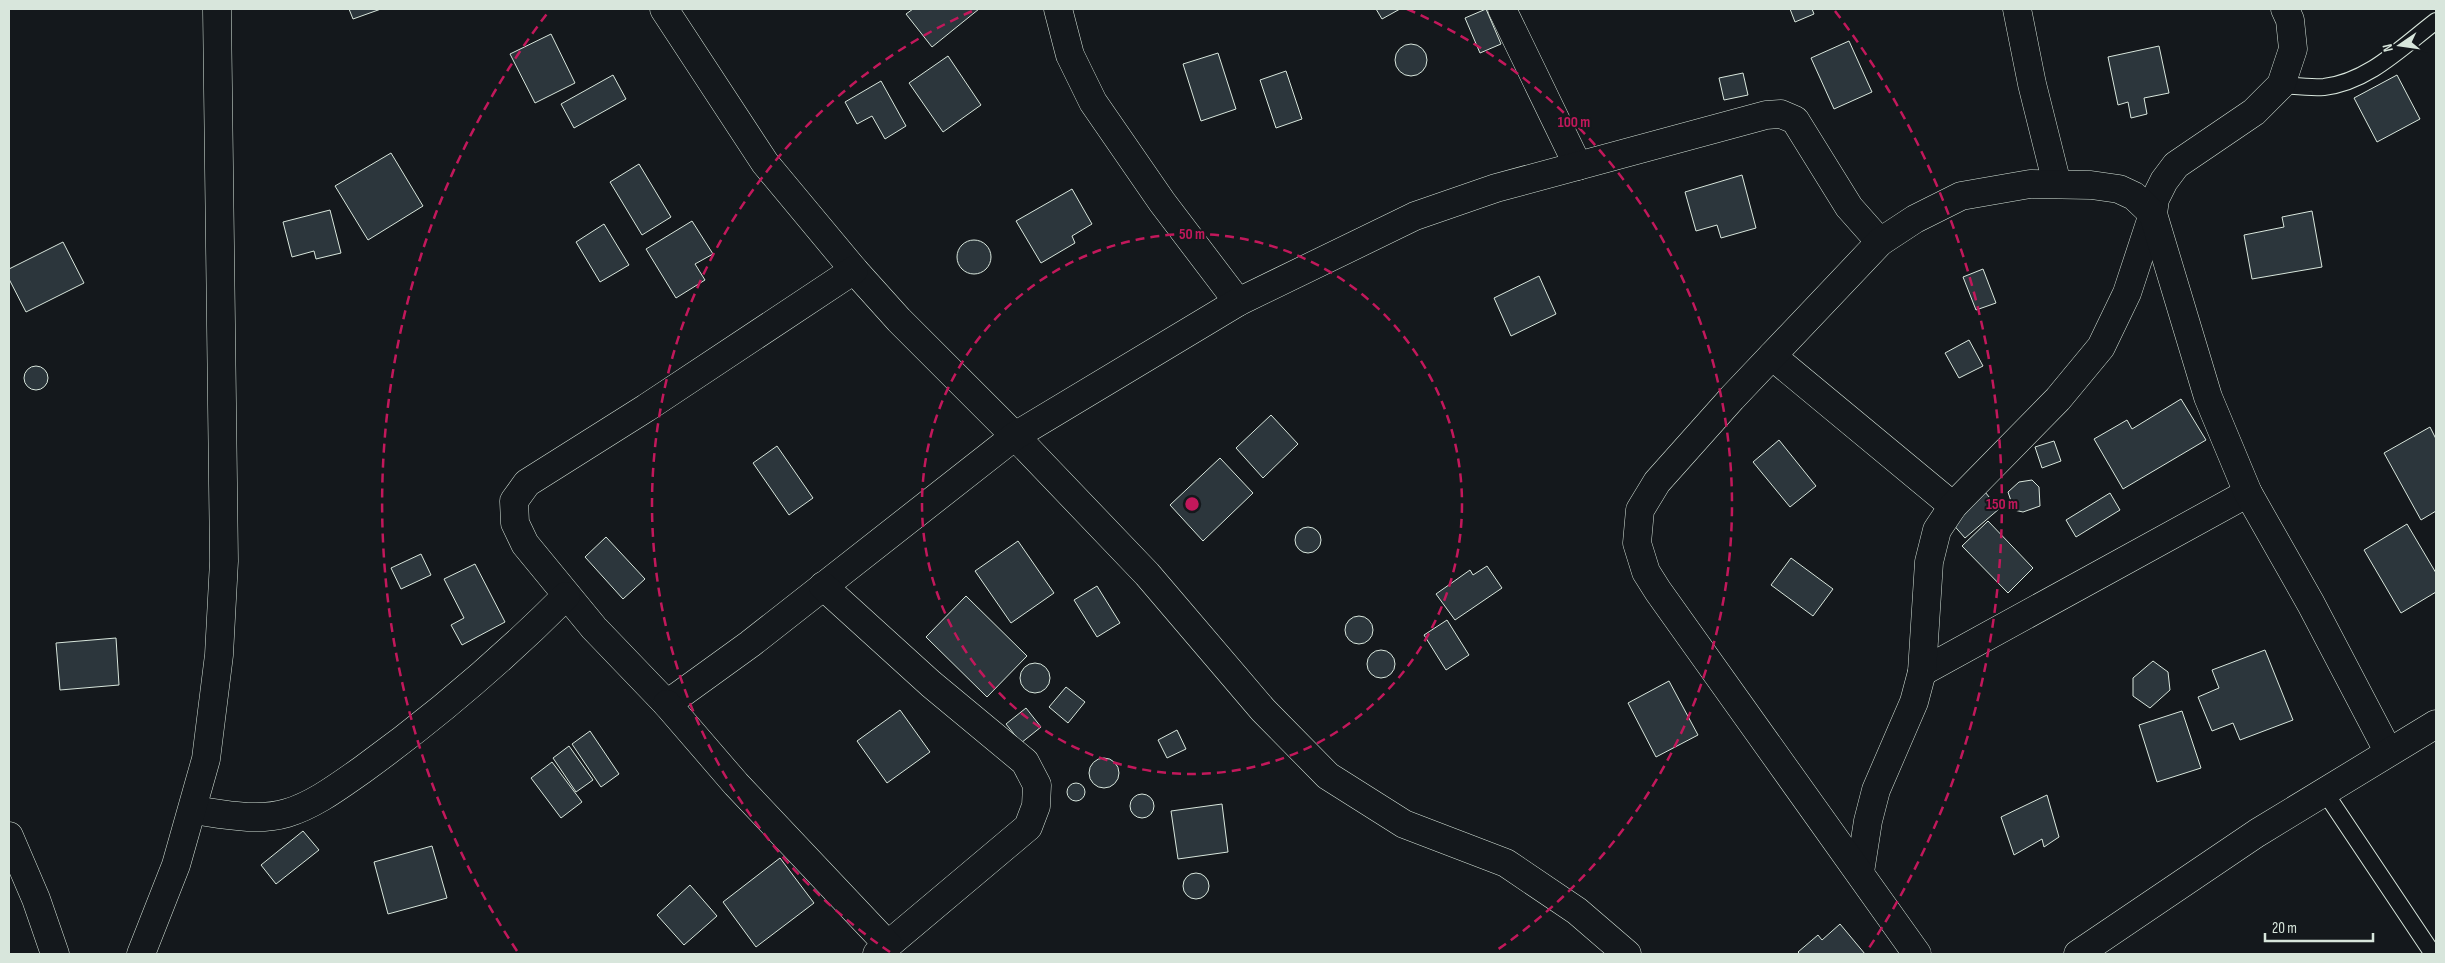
<svg xmlns="http://www.w3.org/2000/svg" width="2445" height="963" font-family="'Sofia Sans Condensed',sans-serif">
<style>
.building{fill:#2c363c;stroke:#d8e6dc}
.lines{fill:none;stroke-linecap:round;stroke-linejoin:round}
.lane-casing{stroke:#d8e6dc;stroke-width:18}
.street-casing{stroke:#d8e6dc;stroke-width:29}
.lane{stroke:#14181c;stroke-width:16}
.street{stroke:#14181c;stroke-width:28}
.ring{fill:none;stroke:#c2185b;stroke-width:2.5;stroke-dasharray:9 6}
.centre{fill:#c2185b;stroke:#14181c;stroke-width:2.5}
.ring-label{font-size:15px;text-anchor:middle;font-weight:bold;fill:#c2185b;stroke:#14181c;stroke-width:4;stroke-linejoin:round;paint-order:stroke}
</style>
<rect width="100%" height="100%" fill="#14181c"/>
<g class="building">
<polygon points="349,9 381,9 353,19"/>
<polygon points="913,9 979,9 932,47 906,14"/>
<polygon points="1376,9 1400,9 1382,19"/>
<polygon points="1486,9 1501,44 1480,53 1465,18"/>
<polygon points="1790,9 1812,9 1814,14 1795,22"/>
<polygon points="551,34 575,83 535,103 510,54"/>
<polygon points="1849,41 1872,92 1834,109 1811,58"/>
<circle cx="1411" cy="60" r="16"/>
<polygon points="2159,46 2169,93 2144,98 2147,114 2131,118 2128,102 2118,105 2108,57"/>
<polygon points="1218,53 1236,109 1201,121 1183,64"/>
<polygon points="948,56 981,105 943,132 909,83"/>
<polygon points="1286,71 1302,119 1276,128 1260,80"/>
<polygon points="1743,73 1748,95 1724,100 1719,78"/>
<polygon points="613,75 626,99 574,128 561,104"/>
<polygon points="2397,75 2420,119 2377,142 2354,98"/>
<polygon points="881,81 906,126 885,139 872,116 857,124 845,102"/>
<polygon points="391,153 423,206 368,240 335,186"/>
<polygon points="639,164 671,217 642,235 610,182"/>
<polygon points="1742,175 1756,228 1721,238 1717,225 1696,231 1685,192"/>
<polygon points="1072,189 1092,224 1072,236 1075,243 1041,263 1016,221"/>
<polygon points="330,210 341,253 316,259 314,251 292,257 283,222"/>
<polygon points="2312,211 2322,267 2252,279 2244,235 2284,227 2282,217"/>
<polygon points="692,221 713,254 695,264 705,280 676,298 646,249"/>
<polygon points="604,224 629,265 600,282 576,242"/>
<circle cx="974" cy="257" r="17"/>
<polygon points="63,242 84,283 26,312 9,279 9,269"/>
<polygon points="1983,269 1996,303 1976,310 1963,277"/>
<polygon points="1539,276 1556,314 1511,336 1494,298"/>
<polygon points="1969,340 1983,366 1959,378 1945,353"/>
<circle cx="36" cy="378" r="12"/>
<polygon points="2181,399 2206,440 2123,489 2094,439 2127,420 2132,429"/>
<polygon points="1271,415 1298,444 1263,478 1236,448"/>
<polygon points="2430,427 2436,439 2436,511 2421,520 2384,453"/>
<polygon points="1779,440 1816,486 1790,507 1753,462"/>
<polygon points="2054,441 2061,461 2042,468 2035,447"/>
<polygon points="777,446 813,498 789,515 753,463"/>
<polygon points="1220,458 1253,493 1203,541 1170,505"/>
<polygon points="2032,480 2039,487 2040,506 2023,512 2014,510 2008,492 2019,482"/>
<polygon points="1985,492 1999,509 1965,538 1951,522"/>
<polygon points="2110,493 2120,510 2076,537 2066,520"/>
<polygon points="1988,521 2033,568 2008,593 1962,546"/>
<polygon points="2407,524 2436,573 2436,592 2401,613 2364,550"/>
<circle cx="1308" cy="540" r="13"/>
<polygon points="606,537 645,579 623,599 585,557"/>
<polygon points="1018,541 1054,593 1011,623 975,571"/>
<polygon points="421,554 431,575 401,589 391,568"/>
<polygon points="1791,558 1833,589 1813,616 1771,585"/>
<polygon points="475,564 505,622 462,645 451,625 464,618 444,579"/>
<polygon points="1487,566 1502,588 1455,620 1436,594 1470,570 1473,575"/>
<polygon points="1097,586 1120,623 1097,637 1074,600"/>
<polygon points="966,596 1027,656 987,697 926,637"/>
<circle cx="1359" cy="630" r="14"/>
<polygon points="1447,620 1469,655 1446,670 1424,635"/>
<polygon points="116,638 119,685 60,690 56,643"/>
<polygon points="2265,650 2293,720 2240,740 2233,723 2212,731 2198,697 2219,688 2212,670"/>
<circle cx="1381" cy="664" r="14"/>
<polygon points="2153,661 2168,672 2170,690 2150,708 2133,696 2133,678"/>
<circle cx="1035" cy="678" r="15"/>
<polygon points="1669,681 1698,735 1656,757 1628,703"/>
<polygon points="1066,687 1085,702 1068,723 1049,707"/>
<polygon points="1026,708 1041,727 1021,743 1006,724"/>
<polygon points="900,710 930,752 887,783 857,741"/>
<polygon points="2182,711 2201,768 2157,782 2139,725"/>
<polygon points="1177,730 1186,749 1167,758 1158,740"/>
<polygon points="590,731 619,774 601,787 572,744"/>
<polygon points="569,746 593,780 576,792 553,758"/>
<circle cx="1104" cy="773" r="15"/>
<polygon points="552,762 582,802 561,818 531,778"/>
<circle cx="1076" cy="792" r="9"/>
<circle cx="1142" cy="806" r="12"/>
<polygon points="2047,795 2059,837 2044,847 2042,839 2014,855 2001,817"/>
<polygon points="1222,804 1228,852 1178,859 1171,811"/>
<polygon points="303,831 319,850 276,884 261,865"/>
<polygon points="432,846 447,898 388,914 374,862"/>
<polygon points="780,858 814,903 756,947 723,902"/>
<circle cx="1196" cy="886" r="13"/>
<polygon points="690,885 717,916 684,945 657,915"/>
<polygon points="1840,924 1865,954 1800,954 1798,952 1818,935 1822,940"/>
</g>
<g class="lines">
<defs>
<g id="lane">
<path d="M 2281,85 C 2295,86 2310,88 2324,87 C 2368,82 2402,47 2436,21"/>
<polyline points="2324,791 2433,954"/>
</g>
<g id="street">
<polyline points="664,9 765,163 854,270 899,320 1015,436 1147,574 1263,710 1328,776 1404,824 1506,863 1577,911 1627,954"/>
<polyline points="1058,9 1070,55 1093,102 1162,202 1238,302"/>
<polyline points="1502,9 1578,166"/>
<polyline points="2017,9 2032,84 2057,184"/>
<polyline points="854,270 646,408 527,483 514,501 515,523 525,544 594,628 667,704 750,644 1015,436 1238,302 1415,216 1496,188 1766,115 1781,114 1795,120 1849,207 1880,242"/>
<polyline points="1772,356 1953,506"/>
<polyline points="823,586 931,684 1025,762 1037,785 1036,806 1028,827 877,954"/>
<polyline points="1922,672 2248,493"/>
<polyline points="667,704 736,784 888,945"/>
<path d="M 193,810 C 222,814 257,822 287,813 C 314,805 339,786 362,770 C 434,718 503,659 566,596"/>
<polyline points="9,836 36,899 55,954"/>
<polyline points="1860,872 1868,821 1876,790 1914,702 1922,672 1929,562 1937,530 1953,506 2058,399 2101,347 2127,293 2153,214 2155,199 2164,181 2176,165 2254,112 2281,85 2293,49 2290,20 2285,9"/>
<polyline points="141,954 176,865 206,759 219,655 224,561 217,9"/>
<polyline points="1917,954 1658,591 1646,572 1637,543 1640,510 1657,482 1732,398 1880,242 1915,219 1961,196 2030,184 2091,185 2119,189 2134,196 2153,214 2208,397 2248,493 2311,604 2388,751"/>
<polyline points="2078,954 2257,833 2436,724"/>
</g>
</defs>
<use href="#lane" class="lane-casing"/>
<use href="#street" class="street-casing"/>
<use href="#lane" class="lane"/>
<use href="#street" class="street"/>
</g>
<g class="ring">
<circle cx="1192" cy="504" r="270"/>
<path d="M890 952A540 540 0 0 1 977 9M1407 9A540 540 0 0 1 1494 952"/>
<path d="M517 951A810 810 0 0 1 549 11M1835 11A810 810 0 0 1 1867 951"/>
</g>
<circle cx="1192" cy="504" r="8" class="centre"/>
<g class="ring-label">
<text x="1574" y="127">100 m</text>
<text x="1192" y="239">50 m</text>
<text x="2002" y="509">150 m</text>
</g>
<rect width="2445" height="963" fill="none" stroke="#d8e6dc" stroke-width="20"/>
<g transform="translate(2400 45) rotate(257)" stroke="#14181c" stroke-width="4" paint-order="stroke">
<path d="M0-4L9 19L0 12L-9 19Z" fill="#d8e6dc"/>
<text y="-8" font-size="14" font-weight="bold" text-anchor="middle" fill="#d8e6dc">N</text>
</g>
<path d="M2265 933v8h108v-8" fill="none" stroke="#d8e6dc" stroke-width="2.5"/>
<text x="2272" y="933" font-size="15" fill="#d8e6dc" stroke="#14181c" stroke-width="4" paint-order="stroke">20 m</text>
</svg>
